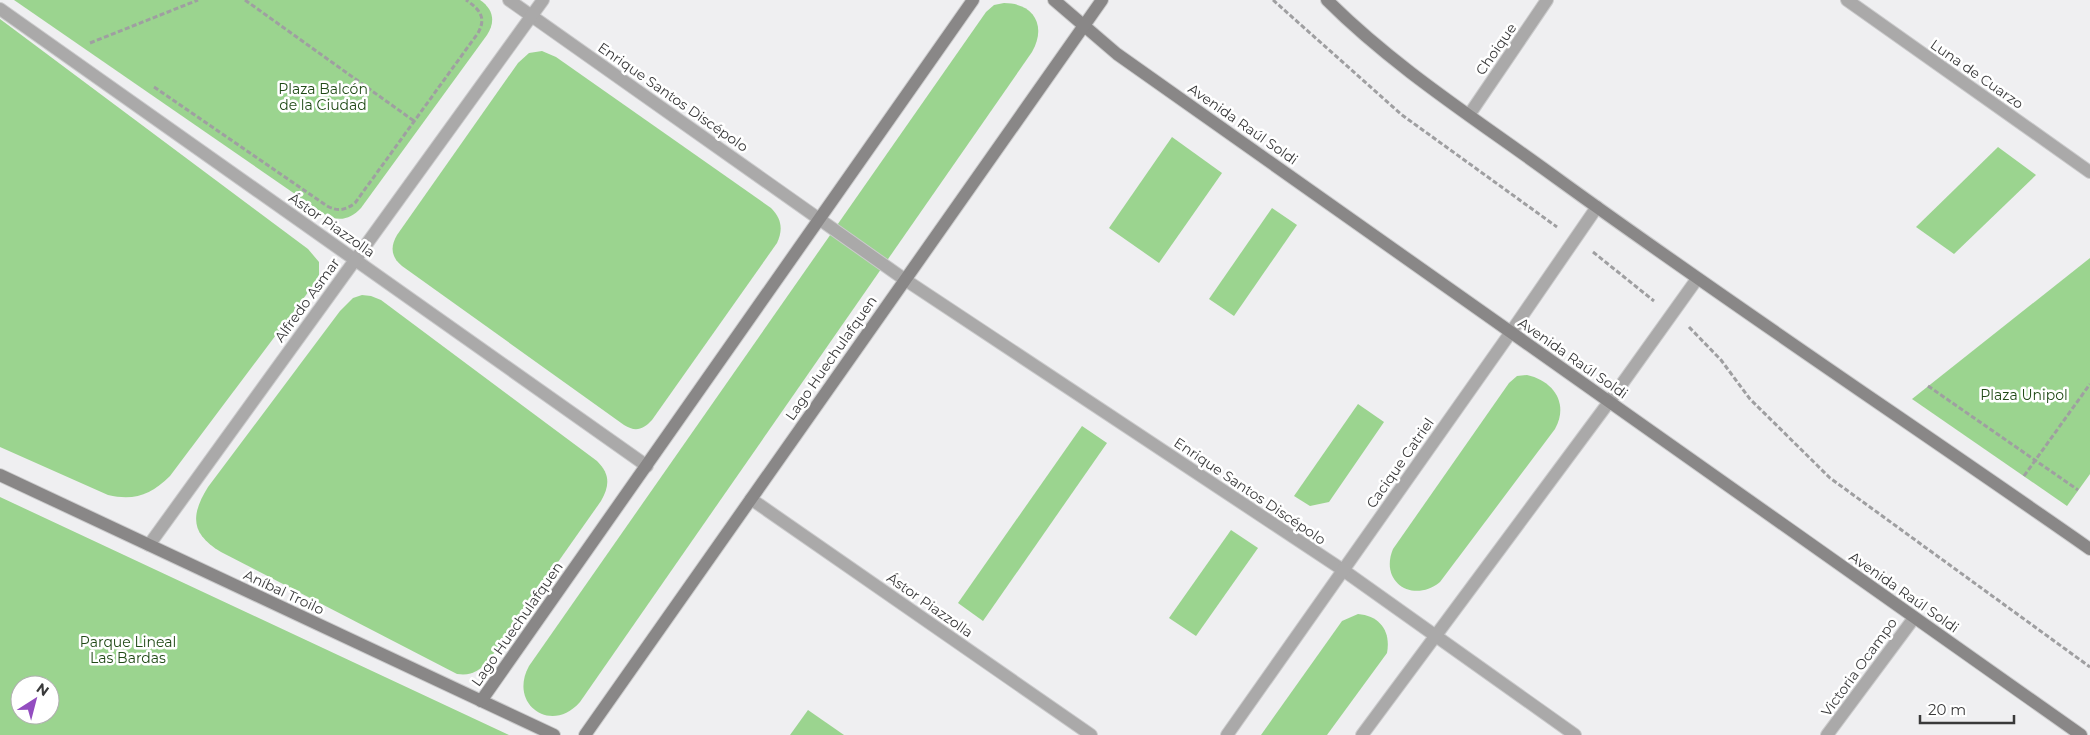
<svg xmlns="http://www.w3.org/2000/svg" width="2090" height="735" font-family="Montserrat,sans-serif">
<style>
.green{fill:#9bd48f;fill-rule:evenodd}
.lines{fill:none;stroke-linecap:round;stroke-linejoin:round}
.street-casing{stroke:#cbcbcc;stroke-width:14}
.secondary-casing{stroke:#cbcbcc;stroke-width:14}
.path{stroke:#9f9fa1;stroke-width:3;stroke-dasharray:5 2.5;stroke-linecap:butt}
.street{stroke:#aaa9a9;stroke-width:12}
.secondary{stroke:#898787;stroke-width:12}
.labels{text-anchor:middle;stroke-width:5;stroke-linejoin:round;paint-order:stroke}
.street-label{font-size:14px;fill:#39393a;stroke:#fff}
.park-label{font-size:14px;fill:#204a16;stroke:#fff}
</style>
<rect width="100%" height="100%" fill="#efeff1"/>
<g class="green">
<path d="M 14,0 L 480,0 C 493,9 496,21 487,35 L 361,208 C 350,220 338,222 324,214 Z"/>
<path d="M 1004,3 C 1034,3 1047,26 1032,52 L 580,702 C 551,735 508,704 529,666 L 986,12 L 994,5 Z"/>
<path d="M 0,19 L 308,249 L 319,262 L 319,276 L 315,283 L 170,476 C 151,495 134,501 108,495 L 0,447 Z"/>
<path d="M 542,51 L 556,57 L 771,208 C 782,219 783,230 777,243 L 652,420 C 643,430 635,432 624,425 L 402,266 C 391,257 390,247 397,235 L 518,63 L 529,53 Z"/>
<polygon points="1172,137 1222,173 1159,263 1109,228"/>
<polygon points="1998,147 2036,175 1954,254 1916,227"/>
<polygon points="1272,208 1297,225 1234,316 1209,299"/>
<polygon points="2090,258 2090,474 2067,506 1912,399"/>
<path d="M 362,295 L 371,296 L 381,300 L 597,461 C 610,474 610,485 601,501 L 489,660 C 479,671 472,676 457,674 L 221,552 C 191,534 190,516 208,487 L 340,311 L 353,298 Z"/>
<path d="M 1527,375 C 1554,381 1569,404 1555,429 L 1440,582 C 1413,604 1379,582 1393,549 L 1509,383 L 1517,376 Z"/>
<polygon points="1358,404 1384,422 1329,502 1310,506 1294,496"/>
<polygon points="1082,426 1107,443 983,621 958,603"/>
<path d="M 0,497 L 509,735 L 0,735 ZM 20,685 L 50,685 L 50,715 L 20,715 Z"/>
<polygon points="1231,530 1258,548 1196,636 1169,618"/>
<path d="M 1358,614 C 1380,616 1391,631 1387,653 L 1327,735 L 1261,735 L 1342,621 Z"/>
<polygon points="808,710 844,735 790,735"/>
</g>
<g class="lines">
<defs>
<g id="street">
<polyline points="509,0 904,279 1343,570 1575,735"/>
<polyline points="1847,0 2090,172"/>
<polyline points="0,9 647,466"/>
<polyline points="1469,115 1547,0"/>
<polyline points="751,499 1091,735"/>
<polyline points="149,545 543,0"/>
<polyline points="1227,735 1511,332 1597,207"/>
<polyline points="1362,735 1609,402 1697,279"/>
<polyline points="1827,735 1914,618"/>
</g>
<g id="secondary">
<polyline points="1054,0 1117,54 2081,735"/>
<path d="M 1327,0 C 1397,70 1482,123 1562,182 C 1736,308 1914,426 2090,549"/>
<polyline points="0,475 554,735"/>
<polyline points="481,701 973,0"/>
<polyline points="585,735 1102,0"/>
</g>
</defs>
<use href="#street" class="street-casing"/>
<use href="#secondary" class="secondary-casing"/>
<g class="path">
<polyline points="245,0 414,121"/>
<polyline points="1273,0 1402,115 1557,227"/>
<polyline points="90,43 198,0"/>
<path d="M 154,87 L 327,206 C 338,212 346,210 355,203 L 478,33 C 487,17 479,9 466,0"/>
<polyline points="1593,252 1654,301"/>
<polyline points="1689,327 1721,360 1750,399 1830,478 2090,667"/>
<polyline points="1928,386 2078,490"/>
<polyline points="2024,476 2090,384"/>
</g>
<use href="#street" class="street"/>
<use href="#secondary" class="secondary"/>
</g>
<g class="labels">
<g class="street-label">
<text transform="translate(1496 49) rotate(-55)" y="5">Choique</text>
<text transform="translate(1977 74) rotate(35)" y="5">Luna de Cuarzo</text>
<text transform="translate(673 97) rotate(35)" y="5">Enrique Santos Discépolo</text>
<text transform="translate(1243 124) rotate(35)" y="5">Avenida Raúl Soldi</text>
<text transform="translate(332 225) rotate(35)" y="5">Ástor Piazzolla</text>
<text transform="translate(307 300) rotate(-54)" y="5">Alfredo Asmar</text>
<text transform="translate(831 358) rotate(-55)" y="5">Lago Huechulafquen</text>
<text transform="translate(1573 358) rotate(35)" y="5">Avenida Raúl Soldi</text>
<text transform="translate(1400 463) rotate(-55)" y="5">Cacique Catriel</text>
<text transform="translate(1250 491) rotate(34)" y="5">Enrique Santos Discépolo</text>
<text transform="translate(284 592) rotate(25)" y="5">Aníbal Troilo</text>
<text transform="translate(1904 592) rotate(35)" y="5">Avenida Raúl Soldi</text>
<text transform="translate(930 605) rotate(35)" y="5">Ástor Piazzolla</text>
<text transform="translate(517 624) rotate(-55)" y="5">Lago Huechulafquen</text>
<text transform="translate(1859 667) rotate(-54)" y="5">Victoria Ocampo</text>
</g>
<g class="park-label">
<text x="323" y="94">Plaza Balcón<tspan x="323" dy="16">de la Ciudad</tspan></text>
<text x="2024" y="400">Plaza Unipol</text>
<text x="128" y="647">Parque Lineal<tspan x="128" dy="16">Las Bardas</tspan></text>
</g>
</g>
<g transform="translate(35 700) rotate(36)"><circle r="24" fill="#ffffff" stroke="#b0b0b0"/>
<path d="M0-4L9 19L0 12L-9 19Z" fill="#934dc0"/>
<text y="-8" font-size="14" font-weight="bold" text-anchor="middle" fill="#39393a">N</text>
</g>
<path d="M1920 715v8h94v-8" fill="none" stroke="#39393a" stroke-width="2.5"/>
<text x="1928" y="715" font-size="15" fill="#39393a" stroke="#ffffff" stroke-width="4" paint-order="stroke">20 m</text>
</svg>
